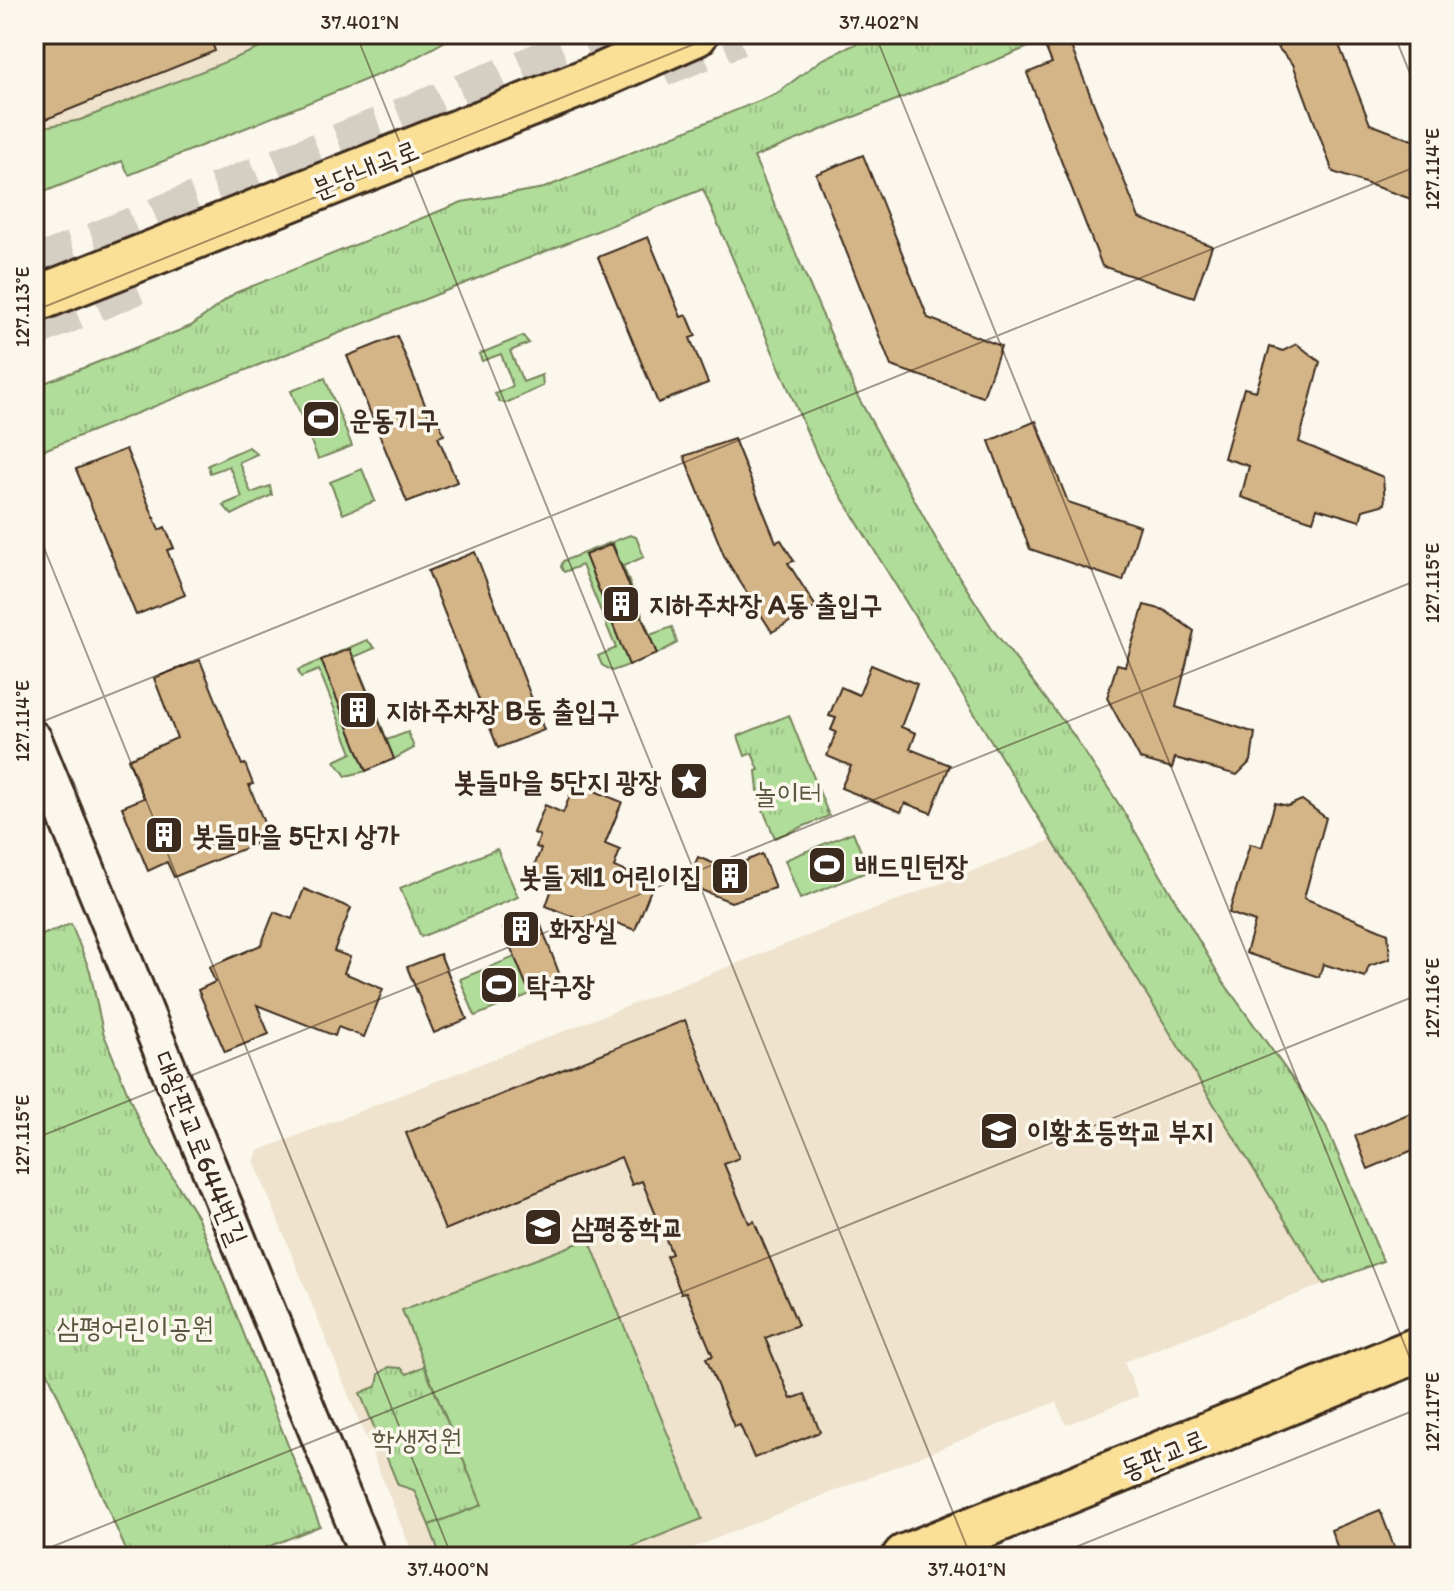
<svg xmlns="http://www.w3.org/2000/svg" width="1454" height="1591" font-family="Itim,'Poor Story',sans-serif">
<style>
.built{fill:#efe3ce}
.grass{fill:#b1dd9a;stroke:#76845c;stroke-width:2}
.park{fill:url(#park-tufts);stroke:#76845c;stroke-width:2}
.building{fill:#d4b588;stroke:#3b2a1e;stroke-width:2}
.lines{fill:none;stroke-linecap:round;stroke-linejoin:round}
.highway-tunnel{stroke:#d5cec3;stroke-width:44;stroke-dasharray:44 22;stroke-linecap:butt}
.minor-casing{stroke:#3b2a1e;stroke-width:40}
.major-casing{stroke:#3b2a1e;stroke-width:50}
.minor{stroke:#fbf7ec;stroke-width:34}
.major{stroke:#fadf96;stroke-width:44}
.ticks{fill:none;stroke:#3b2a1e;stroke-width:2;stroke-opacity:0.45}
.labels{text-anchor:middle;stroke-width:7;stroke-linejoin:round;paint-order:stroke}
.street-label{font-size:28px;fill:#3b2a1e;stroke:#fbf7ec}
.poi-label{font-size:28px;font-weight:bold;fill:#3b2a1e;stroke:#fbf7ec;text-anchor:start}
.park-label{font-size:28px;fill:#58573d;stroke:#fbf7ec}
.neatline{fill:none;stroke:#3b2a1e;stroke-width:3}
.ticks-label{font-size:20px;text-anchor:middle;fill:#3b2a1e}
</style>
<defs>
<pattern id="park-tufts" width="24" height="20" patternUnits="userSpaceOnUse" patternTransform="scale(2)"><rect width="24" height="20" fill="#b1dd9a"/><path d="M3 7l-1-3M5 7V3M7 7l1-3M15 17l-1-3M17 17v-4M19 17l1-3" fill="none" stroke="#99be84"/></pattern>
</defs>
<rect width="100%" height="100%" fill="#fbf7ec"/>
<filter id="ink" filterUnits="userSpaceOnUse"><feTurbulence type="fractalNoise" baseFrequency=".0125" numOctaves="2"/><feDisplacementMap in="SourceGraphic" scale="16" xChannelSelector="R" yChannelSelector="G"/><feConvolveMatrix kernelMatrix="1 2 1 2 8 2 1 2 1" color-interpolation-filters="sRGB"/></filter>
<g filter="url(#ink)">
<g class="built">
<polygon points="34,34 295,34 80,120 34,129"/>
<polygon points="1054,839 1324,1284 1124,1362 1138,1396 1066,1425 1056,1402 670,1557 414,1557 254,1161 258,1151"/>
</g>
<g class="grass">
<polygon points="295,34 458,34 402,65 129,175 122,161 34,196 34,129 80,120"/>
<polygon points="523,336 529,343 510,351 523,382 542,375 543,386 506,403 500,402 495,394 513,386 501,354 482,361 479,354"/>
<polygon points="325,378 352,446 318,459 291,391"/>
<polygon points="249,447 257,454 239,462 251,493 270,486 272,495 232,515 223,505 242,497 229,466 210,473 208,465"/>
<polygon points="362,469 375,501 343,514 330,482"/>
<polygon points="630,535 636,537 644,557 623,566 650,635 672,627 677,643 657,654 613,544 585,555 629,665 612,671 602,665 598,656 616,648 582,565 564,572 561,567 563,561"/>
<polygon points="367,640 375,648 354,657 387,740 408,732 414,748 394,759 349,649 322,661 366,771 346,776 335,761 352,753 319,670 301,677 298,670"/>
<polygon points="853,832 869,871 800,899 785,860"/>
<polygon points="522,954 538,991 475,1016 460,979"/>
<polygon points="589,1239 702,1519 606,1557 441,1557 429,1525 481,1505 402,1310"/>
</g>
<g class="park">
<polygon points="877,34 1061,34 754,157 858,397 942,550 994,631 1072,733 1122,809 1222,980 1326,1126 1383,1261 1324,1284 819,460 703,189 34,454 34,387 191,326 235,293 462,202 544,188 776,94 821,60"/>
<polygon points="789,715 829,816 775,838 759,800 756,771 759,770 752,753 745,756 738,736"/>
<polygon points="497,849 518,897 421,937 400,888"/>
<polygon points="71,924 90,971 103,1032 141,1126 198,1218 320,1526 243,1557 129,1557 34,1341 34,938"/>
<polygon points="424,1366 482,1505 429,1525 414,1490 398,1485 360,1393 377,1386 379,1374 389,1367 401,1368 407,1374"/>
</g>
<g class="building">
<polygon points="34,34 209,34 215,51 34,124"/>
<polygon points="1040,34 1066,34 1139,218 1212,246 1194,297 1102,266 1027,73 1052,63"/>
<polygon points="1265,34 1329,34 1339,45 1370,124 1420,143 1420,202 1333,172 1293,64"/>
<polygon points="863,155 928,318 1001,346 983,397 891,366 816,174"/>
<polygon points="648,237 681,317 687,315 696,336 690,338 708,383 658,403 598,257"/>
<polygon points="397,336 430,417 436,414 444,435 438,437 457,482 407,502 347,356"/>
<polygon points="1297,344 1320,362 1299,442 1383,477 1385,504 1363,510 1360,521 1317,508 1313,521 1241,497 1249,466 1224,458 1244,388 1256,391 1270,347 1283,351"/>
<polygon points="1036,421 1068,502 1140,526 1123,581 1030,549 989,441"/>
<polygon points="734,439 776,542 781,540 794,561 788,563 816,607 772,632 725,558 684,456"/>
<polygon points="126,449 159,530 165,527 174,548 167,550 185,595 136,615 76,469"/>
<polygon points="612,544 657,654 629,665 585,555"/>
<polygon points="475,552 544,730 498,748 428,571"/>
<polygon points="1144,605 1164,610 1194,631 1176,707 1255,733 1251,761 1237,775 1175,758 1172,768 1140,759 1107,698 1117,664 1125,666"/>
<polygon points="350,649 394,759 366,771 321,660"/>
<polygon points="200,660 242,765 245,764 253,784 249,785 270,838 174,877 167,862 148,871 122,807 144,798 128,759 177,738 154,678"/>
<polygon points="871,665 917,684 901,727 916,733 910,749 950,765 931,813 905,803 901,812 841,788 851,766 827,756 836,732 831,730 836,718 829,716 841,687 859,695"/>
<polygon points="575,783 622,802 605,844 620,850 614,867 654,882 635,930 609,920 605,930 546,906 554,883 531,874 541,849 536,847 540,836 534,833 545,805 563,813"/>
<polygon points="1302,800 1326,818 1304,898 1388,933 1390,959 1369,966 1365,977 1323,964 1319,977 1246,953 1255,922 1229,913 1250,844 1262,847 1275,803 1288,806"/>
<polygon points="762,854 775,888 731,902 686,884 698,857 727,869"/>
<polygon points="304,889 351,908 334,951 350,957 344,973 383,989 364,1037 338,1027 335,1036 257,1005 269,1034 225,1052 198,990 215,982 209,967 261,945 274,912 292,919"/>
<polygon points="537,915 562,981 530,994 503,929"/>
<polygon points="440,954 467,1019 434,1033 407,967"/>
<polygon points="685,1020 739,1158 724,1164 749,1223 754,1221 798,1325 765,1338 791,1399 805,1394 820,1432 754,1458 740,1425 734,1427 706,1358 713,1356 686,1292 681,1293 666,1256 672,1254 642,1181 632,1185 621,1157 445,1230 406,1133"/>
<polygon points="1420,1109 1420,1147 1368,1169 1355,1136"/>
<polygon points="1380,1510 1398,1557 1341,1557 1331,1530"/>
</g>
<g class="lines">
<g class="highway-tunnel">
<polyline points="661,65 738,34"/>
<polyline points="34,269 616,34"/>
<polyline points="34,325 154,275"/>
</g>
<defs>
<polyline id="minor" points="34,739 368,1557"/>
<g id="major">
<polyline points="34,300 598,77 695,34"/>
<polyline points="905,1557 1420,1349"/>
</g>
</defs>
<use href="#minor" class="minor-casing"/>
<use href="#major" class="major-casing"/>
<use href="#minor" class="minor"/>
<use href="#major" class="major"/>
</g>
</g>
<path class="ticks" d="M 356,34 L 971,1557M 875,34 L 1420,1383M 1394,34 L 1420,98M 34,311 L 719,34M 34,523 L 452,1557M 34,725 L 1420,165M 34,1139 L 1420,579M 34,1554 L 1420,994M 1051,1557 L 1420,1408"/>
<defs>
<symbol id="stadium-square" viewBox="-11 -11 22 22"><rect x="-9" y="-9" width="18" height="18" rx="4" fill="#3b2a1e" stroke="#fbf7ec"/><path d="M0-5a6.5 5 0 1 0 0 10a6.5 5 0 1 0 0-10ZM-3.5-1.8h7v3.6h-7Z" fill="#fff"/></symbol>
<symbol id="building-square" viewBox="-11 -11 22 22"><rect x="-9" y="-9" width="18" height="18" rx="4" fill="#3b2a1e" stroke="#fbf7ec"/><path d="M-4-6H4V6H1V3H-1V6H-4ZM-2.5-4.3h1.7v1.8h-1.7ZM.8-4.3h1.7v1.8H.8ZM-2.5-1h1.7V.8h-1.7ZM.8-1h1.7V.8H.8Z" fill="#fff"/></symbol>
<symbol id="sight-square" viewBox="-11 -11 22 22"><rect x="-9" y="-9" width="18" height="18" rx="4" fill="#3b2a1e" stroke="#fbf7ec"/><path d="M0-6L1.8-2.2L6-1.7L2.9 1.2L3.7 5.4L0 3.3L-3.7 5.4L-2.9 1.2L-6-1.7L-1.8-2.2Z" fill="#fff"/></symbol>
<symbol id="school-square" viewBox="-11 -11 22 22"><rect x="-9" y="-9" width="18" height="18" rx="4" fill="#3b2a1e" stroke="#fbf7ec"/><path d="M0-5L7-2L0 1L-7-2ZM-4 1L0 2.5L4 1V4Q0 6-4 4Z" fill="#fff"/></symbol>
</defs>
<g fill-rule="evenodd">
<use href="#stadium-square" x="299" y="397" width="44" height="44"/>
<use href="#building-square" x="599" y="582" width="44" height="44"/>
<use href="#building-square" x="336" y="688" width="44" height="44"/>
<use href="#sight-square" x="667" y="759" width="44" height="44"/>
<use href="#building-square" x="142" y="813" width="44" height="44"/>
<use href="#stadium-square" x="805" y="843" width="44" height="44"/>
<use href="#building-square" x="708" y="854" width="44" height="44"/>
<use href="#building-square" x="499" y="907" width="44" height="44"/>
<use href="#stadium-square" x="477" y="963" width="44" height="44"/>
<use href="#school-square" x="977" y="1109" width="44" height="44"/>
<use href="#school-square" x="521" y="1205" width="44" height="44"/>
</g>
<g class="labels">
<g class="street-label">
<text transform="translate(365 169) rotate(-22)" y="10">분당내곡로</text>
<text transform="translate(201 1148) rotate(68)" y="10">대왕판교로644번길</text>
<text transform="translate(1163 1454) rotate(-22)" y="10">동판교로</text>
</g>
<g class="poi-label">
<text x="349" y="429">운동기구</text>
<text x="649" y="614">지하주차장 A동 출입구</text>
<text x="386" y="720">지하주차장 B동 출입구</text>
<text x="661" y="791" text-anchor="end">봇들마을 5단지 광장</text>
<text x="192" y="845">봇들마을 5단지 상가</text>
<text x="855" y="875">배드민턴장</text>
<text x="702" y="886" text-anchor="end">봇들 제1 어린이집</text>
<text x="549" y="939">화장실</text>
<text x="527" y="995">탁구장</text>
<text x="1027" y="1141">이황초등학교 부지</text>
<text x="571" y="1237">삼평중학교</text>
</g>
<g class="park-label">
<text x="788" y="803">놀이터</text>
<text x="135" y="1337">삼평어린이공원</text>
<text x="417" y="1449">학생정원</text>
</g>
</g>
<rect width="1454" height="1591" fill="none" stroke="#fbf7ec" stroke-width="88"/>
<rect x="44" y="44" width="1366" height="1503" class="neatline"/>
<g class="ticks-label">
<text x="360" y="29">37.401°N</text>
<text x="879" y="29">37.402°N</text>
<text transform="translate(1432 169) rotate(-90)" y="7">127.114°E</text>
<text transform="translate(22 307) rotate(-90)" y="7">127.113°E</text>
<text transform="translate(1432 583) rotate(-90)" y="7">127.115°E</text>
<text transform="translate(22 721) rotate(-90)" y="7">127.114°E</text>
<text transform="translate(1432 998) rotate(-90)" y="7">127.116°E</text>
<text transform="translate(22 1135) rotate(-90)" y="7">127.115°E</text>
<text transform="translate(1432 1412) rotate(-90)" y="7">127.117°E</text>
<text x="448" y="1576">37.400°N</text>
<text x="967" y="1576">37.401°N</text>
</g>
</svg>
